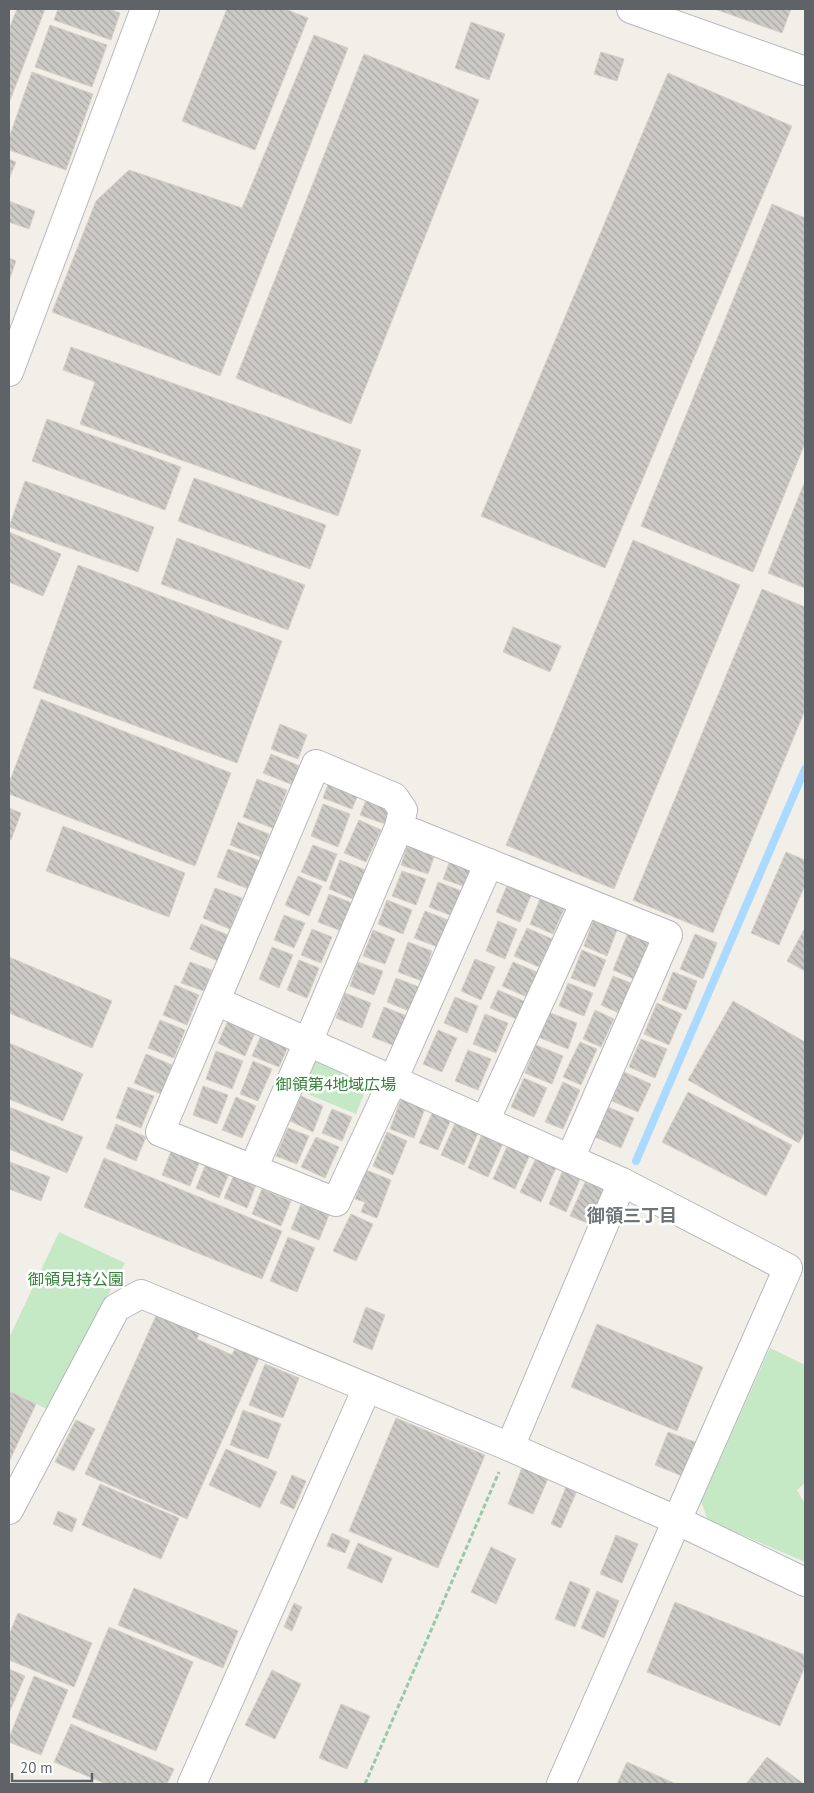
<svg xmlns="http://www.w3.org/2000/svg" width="814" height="1793" font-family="'PT Sans','Noto Sans JP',sans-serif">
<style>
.green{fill:#c5e8c5}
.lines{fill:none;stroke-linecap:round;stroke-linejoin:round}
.stream{stroke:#aadaff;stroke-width:8}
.building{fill:url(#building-back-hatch);stroke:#d6d1c6}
.minor-casing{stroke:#b5b8bc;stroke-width:30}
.path{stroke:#9cc7a9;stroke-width:3;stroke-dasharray:5 2.5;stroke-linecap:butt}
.minor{stroke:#fff;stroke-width:28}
.labels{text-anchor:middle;stroke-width:5;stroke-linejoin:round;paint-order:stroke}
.park-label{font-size:16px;fill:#348238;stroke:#fff}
.neighbourhood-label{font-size:18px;font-weight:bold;fill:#70757a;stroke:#fff}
</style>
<defs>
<pattern id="building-back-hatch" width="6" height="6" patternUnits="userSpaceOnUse" patternTransform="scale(1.25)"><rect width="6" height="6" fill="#cccac5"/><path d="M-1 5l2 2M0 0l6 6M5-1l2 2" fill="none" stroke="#a9a8a4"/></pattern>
</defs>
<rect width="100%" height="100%" fill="#f1efe8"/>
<g class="green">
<polygon points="315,1053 371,1076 356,1114 300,1091"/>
<polygon points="59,1232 125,1263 47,1409 9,1391 9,1338"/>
<polygon points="770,1348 805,1365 805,1483 797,1490 805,1504 805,1562 708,1520 701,1502"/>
</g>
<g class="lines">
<polyline class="stream" points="636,1161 805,769"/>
</g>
<g class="building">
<polygon points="17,9 45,9 9,103 9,29"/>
<polygon points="58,9 109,9 120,13 111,40 54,20"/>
<polygon points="227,9 285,9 308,18 255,150 182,121"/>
<polygon points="715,9 791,9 782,33"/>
<polygon points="471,22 505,34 489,80 455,68"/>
<polygon points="50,25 107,45 92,87 35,67"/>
<polygon points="314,35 348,48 220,376 52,312 96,201 129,170 242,208"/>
<polygon points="601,52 624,59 617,81 594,74"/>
<polygon points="364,54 479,100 351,424 236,378"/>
<polygon points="32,72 93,94 66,170 9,150 9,138"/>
<polygon points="668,73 792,126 605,568 481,516"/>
<polygon points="9,159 16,162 9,179"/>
<polygon points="9,201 35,211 29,229 9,222"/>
<polygon points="772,204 805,218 805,443 753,572 641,526"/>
<polygon points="9,258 16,261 9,281"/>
<polygon points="71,347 361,450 338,516 80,424 95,382 63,370"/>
<polygon points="47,419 181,467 165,510 32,461"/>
<polygon points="194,478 326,525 310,569 178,521"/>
<polygon points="25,481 154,527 138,572 9,527"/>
<polygon points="805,481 805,588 768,573"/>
<polygon points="9,532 61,554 43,596 9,582"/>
<polygon points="177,538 305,585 288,630 161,584"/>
<polygon points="633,540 740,585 614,889 506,845"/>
<polygon points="78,565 282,641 237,763 33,688"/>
<polygon points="762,589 805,607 805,710 713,933 633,900"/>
<polygon points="513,627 561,646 550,672 503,652"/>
<polygon points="41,699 231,773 195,866 9,794 9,783"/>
<polygon points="280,724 307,735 298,759 271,749"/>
<polygon points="271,754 300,766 293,785 263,773"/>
<polygon points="257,779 287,790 273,828 243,817"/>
<polygon points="330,779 360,790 352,809 323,798"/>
<polygon points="369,793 394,802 385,824 360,815"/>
<polygon points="323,804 350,814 338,847 311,836"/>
<polygon points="9,808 21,813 11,840 9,839"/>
<polygon points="359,820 381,830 366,862 344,853"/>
<polygon points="238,822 269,834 261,857 230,845"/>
<polygon points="63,826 185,873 169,917 46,871"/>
<polygon points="409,841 436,851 428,874 401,865"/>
<polygon points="313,845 337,854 326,882 301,872"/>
<polygon points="228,849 260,861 249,889 217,877"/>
<polygon points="786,852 805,860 805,885 779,945 751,933"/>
<polygon points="451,858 476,867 468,888 443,879"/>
<polygon points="340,860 366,870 355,900 329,889"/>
<polygon points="402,871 426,879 416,905 392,896"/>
<polygon points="298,876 322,886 309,916 285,905"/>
<polygon points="438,882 464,892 455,917 429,907"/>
<polygon points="508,883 532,893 520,922 496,912"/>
<polygon points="215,888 242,898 230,929 203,918"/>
<polygon points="329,894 352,903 341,931 318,922"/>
<polygon points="541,896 565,907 553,934 530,924"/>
<polygon points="387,900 412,910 403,934 378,924"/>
<polygon points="425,911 448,920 438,947 414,938"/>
<polygon points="284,915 305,923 294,948 274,940"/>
<polygon points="498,921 517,929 505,959 486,951"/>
<polygon points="593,921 617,930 607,956 584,946"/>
<polygon points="201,924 228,935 218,961 190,949"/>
<polygon points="527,928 552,939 539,967 514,956"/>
<polygon points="805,928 805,971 787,961"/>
<polygon points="312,929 332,937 321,963 301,955"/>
<polygon points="373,930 395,939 385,964 363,956"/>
<polygon points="628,933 649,941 634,979 613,970"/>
<polygon points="695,934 717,943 703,979 680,969"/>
<polygon points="408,942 432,951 422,981 398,972"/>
<polygon points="272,947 293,955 279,988 259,979"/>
<polygon points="582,950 606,960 595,987 571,978"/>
<polygon points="9,957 112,1001 92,1048 9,1013"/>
<polygon points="475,959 495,967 481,1000 461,991"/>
<polygon points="299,960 319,968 307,998 287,990"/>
<polygon points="190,962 212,970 204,991 181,983"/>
<polygon points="358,962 383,971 374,995 350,986"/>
<polygon points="513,962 537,972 527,997 502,986"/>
<polygon points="673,972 697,981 686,1010 662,1000"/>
<polygon points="613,976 631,983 619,1013 601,1005"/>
<polygon points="396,978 419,987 409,1011 387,1002"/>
<polygon points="568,983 593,993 584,1016 559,1006"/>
<polygon points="175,985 199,995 187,1025 163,1015"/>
<polygon points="498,990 526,1002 519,1020 490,1008"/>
<polygon points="345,993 371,1003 362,1028 336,1018"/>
<polygon points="455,997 478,1006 467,1033 444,1023"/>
<polygon points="733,1001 805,1042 805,1131 799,1143 688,1080"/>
<polygon points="657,1003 682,1014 669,1045 644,1034"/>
<polygon points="384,1007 407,1016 395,1046 372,1037"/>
<polygon points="595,1010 614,1019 601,1047 583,1039"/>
<polygon points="548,1012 577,1023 568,1049 538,1037"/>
<polygon points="485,1014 508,1023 496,1053 473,1044"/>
<polygon points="230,1016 257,1028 245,1056 218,1043"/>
<polygon points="160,1020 185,1030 174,1058 148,1048"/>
<polygon points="438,1030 457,1038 442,1072 423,1064"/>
<polygon points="263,1031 290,1042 279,1067 252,1056"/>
<polygon points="641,1039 667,1049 655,1078 629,1067"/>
<polygon points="580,1042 597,1049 581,1085 563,1077"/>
<polygon points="9,1043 83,1074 63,1121 9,1099"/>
<polygon points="536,1045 563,1056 552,1084 525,1073"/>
<polygon points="468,1050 491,1059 478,1090 455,1081"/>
<polygon points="216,1051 243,1061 232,1089 206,1079"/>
<polygon points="146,1054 172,1065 161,1094 134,1083"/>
<polygon points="253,1061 272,1069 258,1101 240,1094"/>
<polygon points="624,1072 651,1084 638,1112 612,1101"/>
<polygon points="524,1078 547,1088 534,1117 511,1107"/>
<polygon points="563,1082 580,1090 563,1129 545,1122"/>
<polygon points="203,1086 228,1095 217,1124 193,1115"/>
<polygon points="128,1087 154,1096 141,1128 116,1118"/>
<polygon points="688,1092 792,1145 766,1196 662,1142"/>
<polygon points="301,1096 323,1106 313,1132 290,1121"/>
<polygon points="236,1097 256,1106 242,1138 222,1130"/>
<polygon points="401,1099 425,1108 414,1138 390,1129"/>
<polygon points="9,1107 83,1137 67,1173 9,1149"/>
<polygon points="608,1107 634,1118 621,1148 595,1137"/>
<polygon points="332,1109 352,1117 342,1141 322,1133"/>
<polygon points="434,1109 452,1117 438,1150 419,1143"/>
<polygon points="456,1121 479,1131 464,1165 441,1155"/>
<polygon points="116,1124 146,1137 136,1161 106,1148"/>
<polygon points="288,1128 309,1136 297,1164 276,1156"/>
<polygon points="387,1132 407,1141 393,1175 373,1166"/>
<polygon points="483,1132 504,1141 488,1177 468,1168"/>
<polygon points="316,1137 339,1147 325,1178 301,1167"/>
<polygon points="509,1142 531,1152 515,1189 493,1179"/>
<polygon points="173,1146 201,1158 190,1186 162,1175"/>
<polygon points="538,1154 558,1163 541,1202 520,1192"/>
<polygon points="104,1158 282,1231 262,1279 84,1207"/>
<polygon points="208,1159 231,1169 219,1198 196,1188"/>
<polygon points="10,1162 50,1177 41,1201 9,1189"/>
<polygon points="366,1170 391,1180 377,1218 361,1212 365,1202 355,1199"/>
<polygon points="563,1170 581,1177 566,1212 549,1204"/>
<polygon points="234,1175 256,1185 247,1208 224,1198"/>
<polygon points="586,1180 606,1188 590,1224 570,1216"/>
<polygon points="262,1189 291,1201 281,1226 252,1214"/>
<polygon points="301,1204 329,1215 319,1240 291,1229"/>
<polygon points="351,1214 373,1224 356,1261 333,1251"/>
<polygon points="288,1237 315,1248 297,1292 270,1281"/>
<polygon points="366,1307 385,1315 372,1350 353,1342"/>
<polygon points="159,1309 202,1328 197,1339 232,1355 240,1338 263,1349 187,1519 85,1474"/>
<polygon points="597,1324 703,1367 677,1431 571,1387"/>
<polygon points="265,1364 299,1378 283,1418 249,1405"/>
<polygon points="9,1391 36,1404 9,1462"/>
<polygon points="243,1410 281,1424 268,1459 230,1445"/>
<polygon points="396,1418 485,1455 438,1568 349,1531"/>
<polygon points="76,1420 95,1429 74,1471 55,1462"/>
<polygon points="668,1432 695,1442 682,1476 655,1465"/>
<polygon points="226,1449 277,1472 260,1508 209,1485"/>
<polygon points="523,1465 549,1476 533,1514 508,1504"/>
<polygon points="292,1475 306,1481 294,1509 280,1503"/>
<polygon points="568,1482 579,1486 561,1528 551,1524"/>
<polygon points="100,1484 179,1518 161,1559 82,1525"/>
<polygon points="58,1511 77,1519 72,1532 53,1524"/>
<polygon points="332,1533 350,1541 345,1553 327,1546"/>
<polygon points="616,1535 638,1544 622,1583 600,1574"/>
<polygon points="358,1543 392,1558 382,1583 347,1568"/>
<polygon points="491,1547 516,1559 496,1604 471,1592"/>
<polygon points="570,1581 590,1589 575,1627 555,1619"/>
<polygon points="134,1588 238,1631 223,1668 118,1625"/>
<polygon points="597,1591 619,1601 604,1638 581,1628"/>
<polygon points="675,1602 805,1655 805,1666 780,1726 647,1672"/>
<polygon points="294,1603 302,1607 292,1631 284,1627"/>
<polygon points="18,1613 92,1643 74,1687 9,1660 9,1635"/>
<polygon points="109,1627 193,1662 156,1751 72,1717"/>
<polygon points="9,1669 25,1676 9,1713"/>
<polygon points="272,1670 301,1684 275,1739 245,1725"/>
<polygon points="34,1676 68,1690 41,1755 9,1742 9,1738"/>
<polygon points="341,1704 370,1716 347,1769 319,1758"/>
<polygon points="71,1724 174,1769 167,1784 106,1784 54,1762"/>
<polygon points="767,1757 804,1784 746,1784"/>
<polygon points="627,1762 676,1784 617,1784"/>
</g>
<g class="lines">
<defs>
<g id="minor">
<polyline points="631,9 805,71"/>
<polyline points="9,372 145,9"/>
<polyline points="399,827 668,935 570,1159"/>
<polyline points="216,1001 622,1182 788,1268 561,1784"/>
<polyline points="485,1121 585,902"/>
<polyline points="253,1169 160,1132 316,764 394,797 403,810 399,827 308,1042 253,1169 336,1202 393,1080 489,863"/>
<polyline points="510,1447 622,1182"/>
<polyline points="9,1510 116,1308 141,1294 510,1447 676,1520 805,1582"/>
<polyline points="192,1784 367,1388"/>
</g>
</defs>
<use href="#minor" class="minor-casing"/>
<polyline class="path" points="365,1784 499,1472"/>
<use href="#minor" class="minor"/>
</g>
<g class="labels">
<g class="park-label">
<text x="336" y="1090">御領第4地域広場</text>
<text x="76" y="1285">御領見持公園</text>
</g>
<g class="neighbourhood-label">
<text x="632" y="1222">御領三丁目</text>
</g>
</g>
<rect width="814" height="1793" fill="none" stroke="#5f6368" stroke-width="20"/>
<path d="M12 1773v8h80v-8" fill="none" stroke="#5f6368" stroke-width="2.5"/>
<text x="20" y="1773" font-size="15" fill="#5f6368" stroke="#ffffff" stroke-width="4" paint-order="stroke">20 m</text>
</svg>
